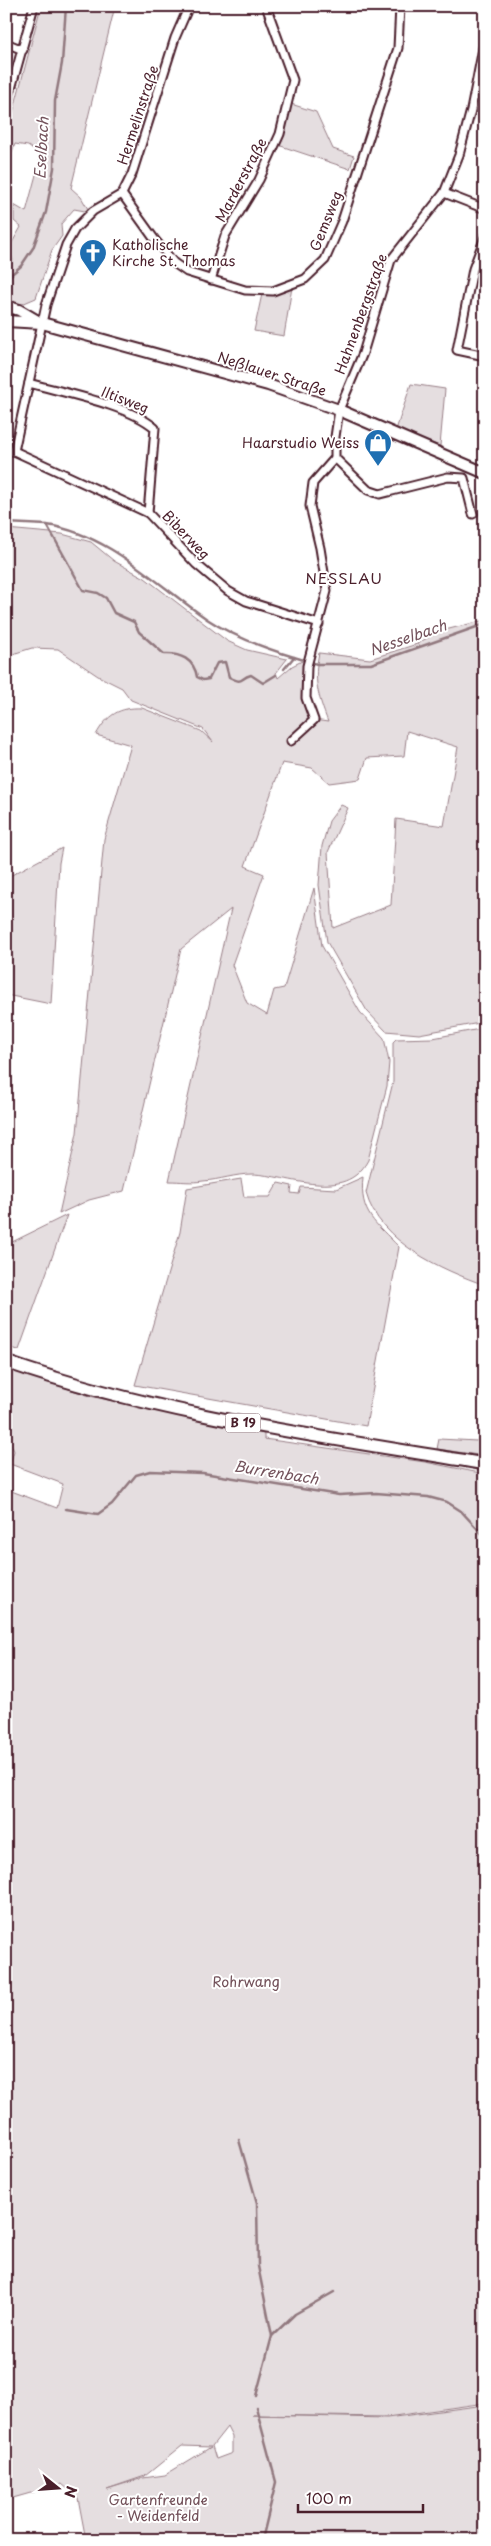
<svg xmlns="http://www.w3.org/2000/svg" width="491" height="2546" font-family="'Playpen Sans',sans-serif">
<style>
.green{fill:#e5dee0;stroke:#987e86;fill-rule:evenodd}
.lines{fill:none;stroke-linecap:round;stroke-linejoin:round}
.stream{stroke:#91787e;stroke-width:2.5}
.street-casing{stroke:#4a1f2b;stroke-width:11}
.secondary-casing{stroke:#4a1f2b;stroke-width:14}
.primary-casing{stroke:#4a1f2b;stroke-width:15}
.street{stroke:#fff;stroke-width:7}
.secondary{stroke:#fff;stroke-width:10}
.primary{stroke:#fff;stroke-width:11}
.labels{text-anchor:middle;stroke-width:4;stroke-linejoin:round;paint-order:stroke}
.shield{fill:#fff;stroke:#80626b;stroke-width:1}
.shield-label{font-size:12px;font-weight:bold;fill:#4a1f2b}
.street-label{font-size:14px;fill:#4a1f2b;stroke:#fff}
.poi-label{font-size:14px;fill:#4a1f2b;stroke:#fff;text-anchor:start}
.park-label{font-size:14px;fill:#714f58;stroke:#fff}
.water-label{font-size:15px;font-style:italic;fill:#74535c;stroke:#fff}
.neighbourhood-label{font-size:15px;letter-spacing:1px;fill:#4a1f2b;stroke:#fff}
</style>
<rect width="100%" height="100%" fill="#fff"/>
<filter id="ink" filterUnits="userSpaceOnUse"><feTurbulence type="fractalNoise" baseFrequency=".02" numOctaves="2"/><feDisplacementMap in="SourceGraphic" scale="10" xChannelSelector="R" yChannelSelector="G"/><feConvolveMatrix kernelMatrix="1 2 1 2 8 2 1 2 1" color-interpolation-filters="sRGB"/></filter>
<g filter="url(#ink)">
<g class="green">
<polygon points="41,6 115,6 71,188 81,197 88,209 85,211 74,209 61,224 62,236 52,250 36,298 22,304 6,301 6,273 13,260 9,248 21,227 14,221 14,205 26,212 41,156 28,146 15,144 6,168 6,123 10,124"/>
<polygon points="291,104 316,112 333,149 354,156 350,169 278,145"/>
<polygon points="292,287 284,336 254,331 262,294"/>
<polygon points="411,384 445,389 440,446 396,430"/>
<path d="M 6,529 L 62,534 L 91,542 L 114,561 L 145,578 L 227,641 L 247,650 L 287,659 L 276,673 L 278,678 L 292,666 L 304,660 L 303,691 L 314,720 L 328,722 C 318,696 313,680 319,653 L 370,659 L 417,644 L 437,632 L 485,620 L 485,1022 L 419,1034 L 386,1031 L 367,1011 L 327,942 L 319,885 L 322,846 L 329,821 L 341,805 L 348,808 L 328,852 L 333,928 L 391,905 L 396,819 L 444,826 L 458,747 L 407,731 L 404,756 L 367,758 L 360,779 L 329,783 L 312,768 L 282,763 L 245,866 L 264,874 L 232,965 L 247,1003 L 267,1015 L 274,990 L 284,988 L 314,888 L 322,946 L 360,1012 L 384,1038 L 389,1062 L 387,1086 L 368,1160 C 345,1204 289,1175 252,1174 C 235,1174 220,1180 203,1181 C 192,1183 180,1181 169,1181 L 231,909 L 181,949 L 124,1191 L 89,1200 L 59,1214 L 77,1133 L 104,839 L 131,745 L 96,735 C 107,715 119,707 142,708 L 201,731 L 213,742 L 203,729 L 131,700 L 122,688 L 98,676 L 58,649 L 32,648 L 6,656 Z"/>
<polygon points="62,848 59,863 51,1004 6,995 6,878"/>
<path d="M 485,1028 L 485,1285 C 442,1270 379,1242 366,1193 L 393,1082 L 393,1042 L 396,1039 L 433,1038 Z"/>
<path d="M 363,1177 C 359,1214 376,1223 399,1247 L 366,1426 L 135,1385 L 180,1232 L 187,1188 L 241,1179 L 244,1197 L 270,1197 L 278,1183 L 292,1186 L 291,1193 L 299,1194 L 301,1187 L 336,1189 Z"/>
<polygon points="67,1215 19,1350 6,1347 6,1245"/>
<path d="M 6,1368 L 90,1396 L 264,1434 L 264,1439 L 425,1462 L 485,1474 L 485,2403 L 387,2417 L 252,2415 L 387,2418 L 485,2405 L 485,2540 L 86,2540 L 78,2498 L 62,2484 L 6,2500 L 6,1489 L 57,1508 L 63,1484 L 10,1464 L 14,1451 L 6,1432 ZM 227,2427 L 232,2437 L 232,2453 L 216,2459 L 212,2446 ZM 182,2446 L 211,2447 L 165,2475 L 143,2478 L 107,2489 L 145,2476 Z"/>
<polygon points="485,1426 485,1456 437,1449 439,1439 477,1441"/>
</g>
<g class="lines">
<g class="stream">
<polyline points="6,279 21,266 33,248 46,212 54,168 55,101 62,63 66,6"/>
<path d="M 6,523 L 47,525 L 83,590 L 98,593 L 106,598 L 114,613 L 134,622 L 139,632 L 164,654 C 180,653 194,659 197,677 L 203,680 L 209,679 L 217,663 L 225,662 L 229,677 C 244,685 239,678 251,675 L 263,683 L 276,675"/>
<path d="M 47,525 C 109,534 157,585 207,619 C 234,637 264,648 294,657"/>
<polyline points="284,669 294,657 317,664 371,664 485,624"/>
<polyline points="66,1509 98,1514 112,1504 136,1475 150,1471 203,1473 339,1495 376,1493 428,1497 447,1502 461,1511 485,1537"/>
<polyline points="239,2140 257,2203 258,2266 272,2336 256,2396"/>
<polyline points="272,2336 295,2314 334,2292"/>
<polyline points="256,2407 276,2482 262,2540"/>
</g>
<defs>
<g id="street">
<polyline points="6,43 23,50"/>
<polyline points="6,107 34,6"/>
<polyline points="444,193 485,209"/>
<polyline points="122,194 155,240 174,263 187,272 245,290 273,291 305,279 325,260 342,221 398,48 400,6"/>
<polyline points="485,237 473,269 457,350 485,356"/>
<polyline points="211,280 225,236 259,180 280,134 293,80 266,6"/>
<path d="M 29,383 C 64,393 129,405 155,428 L 148,513"/>
<polyline points="14,451 46,305 66,245 75,229 93,211 122,194 132,174 175,38 189,6"/>
<polyline points="6,452 14,451 148,513 196,564 228,591 246,601 319,624"/>
<polyline points="335,458 368,490 380,494 448,477 464,478 473,514"/>
<polyline points="291,741 314,720 306,698 307,666 327,591 320,548 310,506 313,483 335,458 335,437 339,410 363,353 391,260 444,193 459,155 471,110 485,38"/>
</g>
<g id="secondary">
<polyline points="6,306 19,310 41,323"/>
<polyline points="6,321 42,323 268,385 339,410 485,473"/>
</g>
<path id="primary" d="M 6,1362 C 161,1416 324,1437 485,1464"/>
</defs>
<use href="#street" class="street-casing"/>
<use href="#secondary" class="secondary-casing"/>
<use href="#primary" class="primary-casing"/>
<use href="#street" class="street"/>
<use href="#secondary" class="secondary"/>
<use href="#primary" class="primary"/>
</g>
</g>
<defs>
<symbol id="church-pin" viewBox="-11 -11 22 30"><path d="M0 17L-7.5 6A9.5 9.5 0 1 1 7.5 6Z" fill="#1f6fb2" stroke="#fff"/><path d="M-1.2-6h2.4v3.5h3.3v2.4h-3.3V6h-2.4V-.1h-3.3v-2.4h3.3Z" fill="#fff"/></symbol>
<symbol id="shop-pin" viewBox="-11 -11 22 30"><path d="M0 17L-7.5 6A9.5 9.5 0 1 1 7.5 6Z" fill="#1f6fb2" stroke="#fff"/><path d="M-5-2.5h2.3a2.7 3.5 0 0 1 5.4 0H5L5.5 6h-11ZM-1.5-2.5h3a1.5 2.3 0 0 0-3 0Z" fill="#fff"/></symbol>
</defs>
<g fill-rule="evenodd">
<use href="#church-pin" x="77" y="237" width="32" height="43"/>
<use href="#shop-pin" x="362" y="427" width="32" height="43"/>
</g>
<g class="labels">
<rect class="shield" x="225.5" y="1413.5" width="35" height="19" rx="4"/>
<g class="shield-label">
<text x="243" y="1427">B 19</text>
</g>
<g class="street-label">
<text transform="translate(138 115) rotate(-72)" y="5">Hermelinstraße</text>
<text transform="translate(241 180) rotate(-62)" y="5">Marderstraße</text>
<text transform="translate(326 221) rotate(-68)" y="5">Gemsweg</text>
<text transform="translate(361 314) rotate(-70)" y="5">Hahnenbergstraße</text>
<text transform="translate(272 374) rotate(18)" y="5">Neßlauer Straße</text>
<text transform="translate(125 400) rotate(21)" y="5">Iltisweg</text>
<text transform="translate(186 535) rotate(46)" y="5">Biberweg</text>
</g>
<g class="poi-label">
<text x="112" y="250">Katholische<tspan x="112" dy="16">Kirche St. Thomas</tspan></text>
<text x="359" y="448" text-anchor="end">Haarstudio Weiss</text>
</g>
<g class="park-label">
<text x="246" y="1987">Rohrwang</text>
<text x="158" y="2505">Gartenfreunde<tspan x="158" dy="16">- Weidenfeld</tspan></text>
</g>
<g class="water-label">
<text transform="translate(42 148) rotate(-87)" y="5">Eselbach</text>
<text transform="translate(408 638) rotate(-19)" y="5">Nesselbach</text>
<text transform="translate(276 1473) rotate(9)" y="5">Burrenbach</text>
</g>
<g class="neighbourhood-label">
<text x="344" y="584">NESSLAU</text>
</g>
</g>
<rect width="491" height="2546" fill="none" stroke="#fff" stroke-width="25"/>
<rect x="12" y="12" width="466" height="2521" fill="none" stroke="#4a1f2b" stroke-width="2" filter="url(#ink)"/>
<g transform="translate(58 2488) rotate(107)" stroke="#ffffff" stroke-width="4" paint-order="stroke">
<path d="M0-4L9 19L0 12L-9 19Z" fill="#4a1f2b"/>
<text y="-8" font-size="14" font-weight="bold" text-anchor="middle" fill="#4a1f2b">N</text>
</g>
<path d="M298 2504v8h125v-8" fill="none" stroke="#4a1f2b" stroke-width="2.5"/>
<text x="306" y="2504" font-size="15" fill="#4a1f2b" stroke="#ffffff" stroke-width="4" paint-order="stroke">100 m</text>
</svg>
